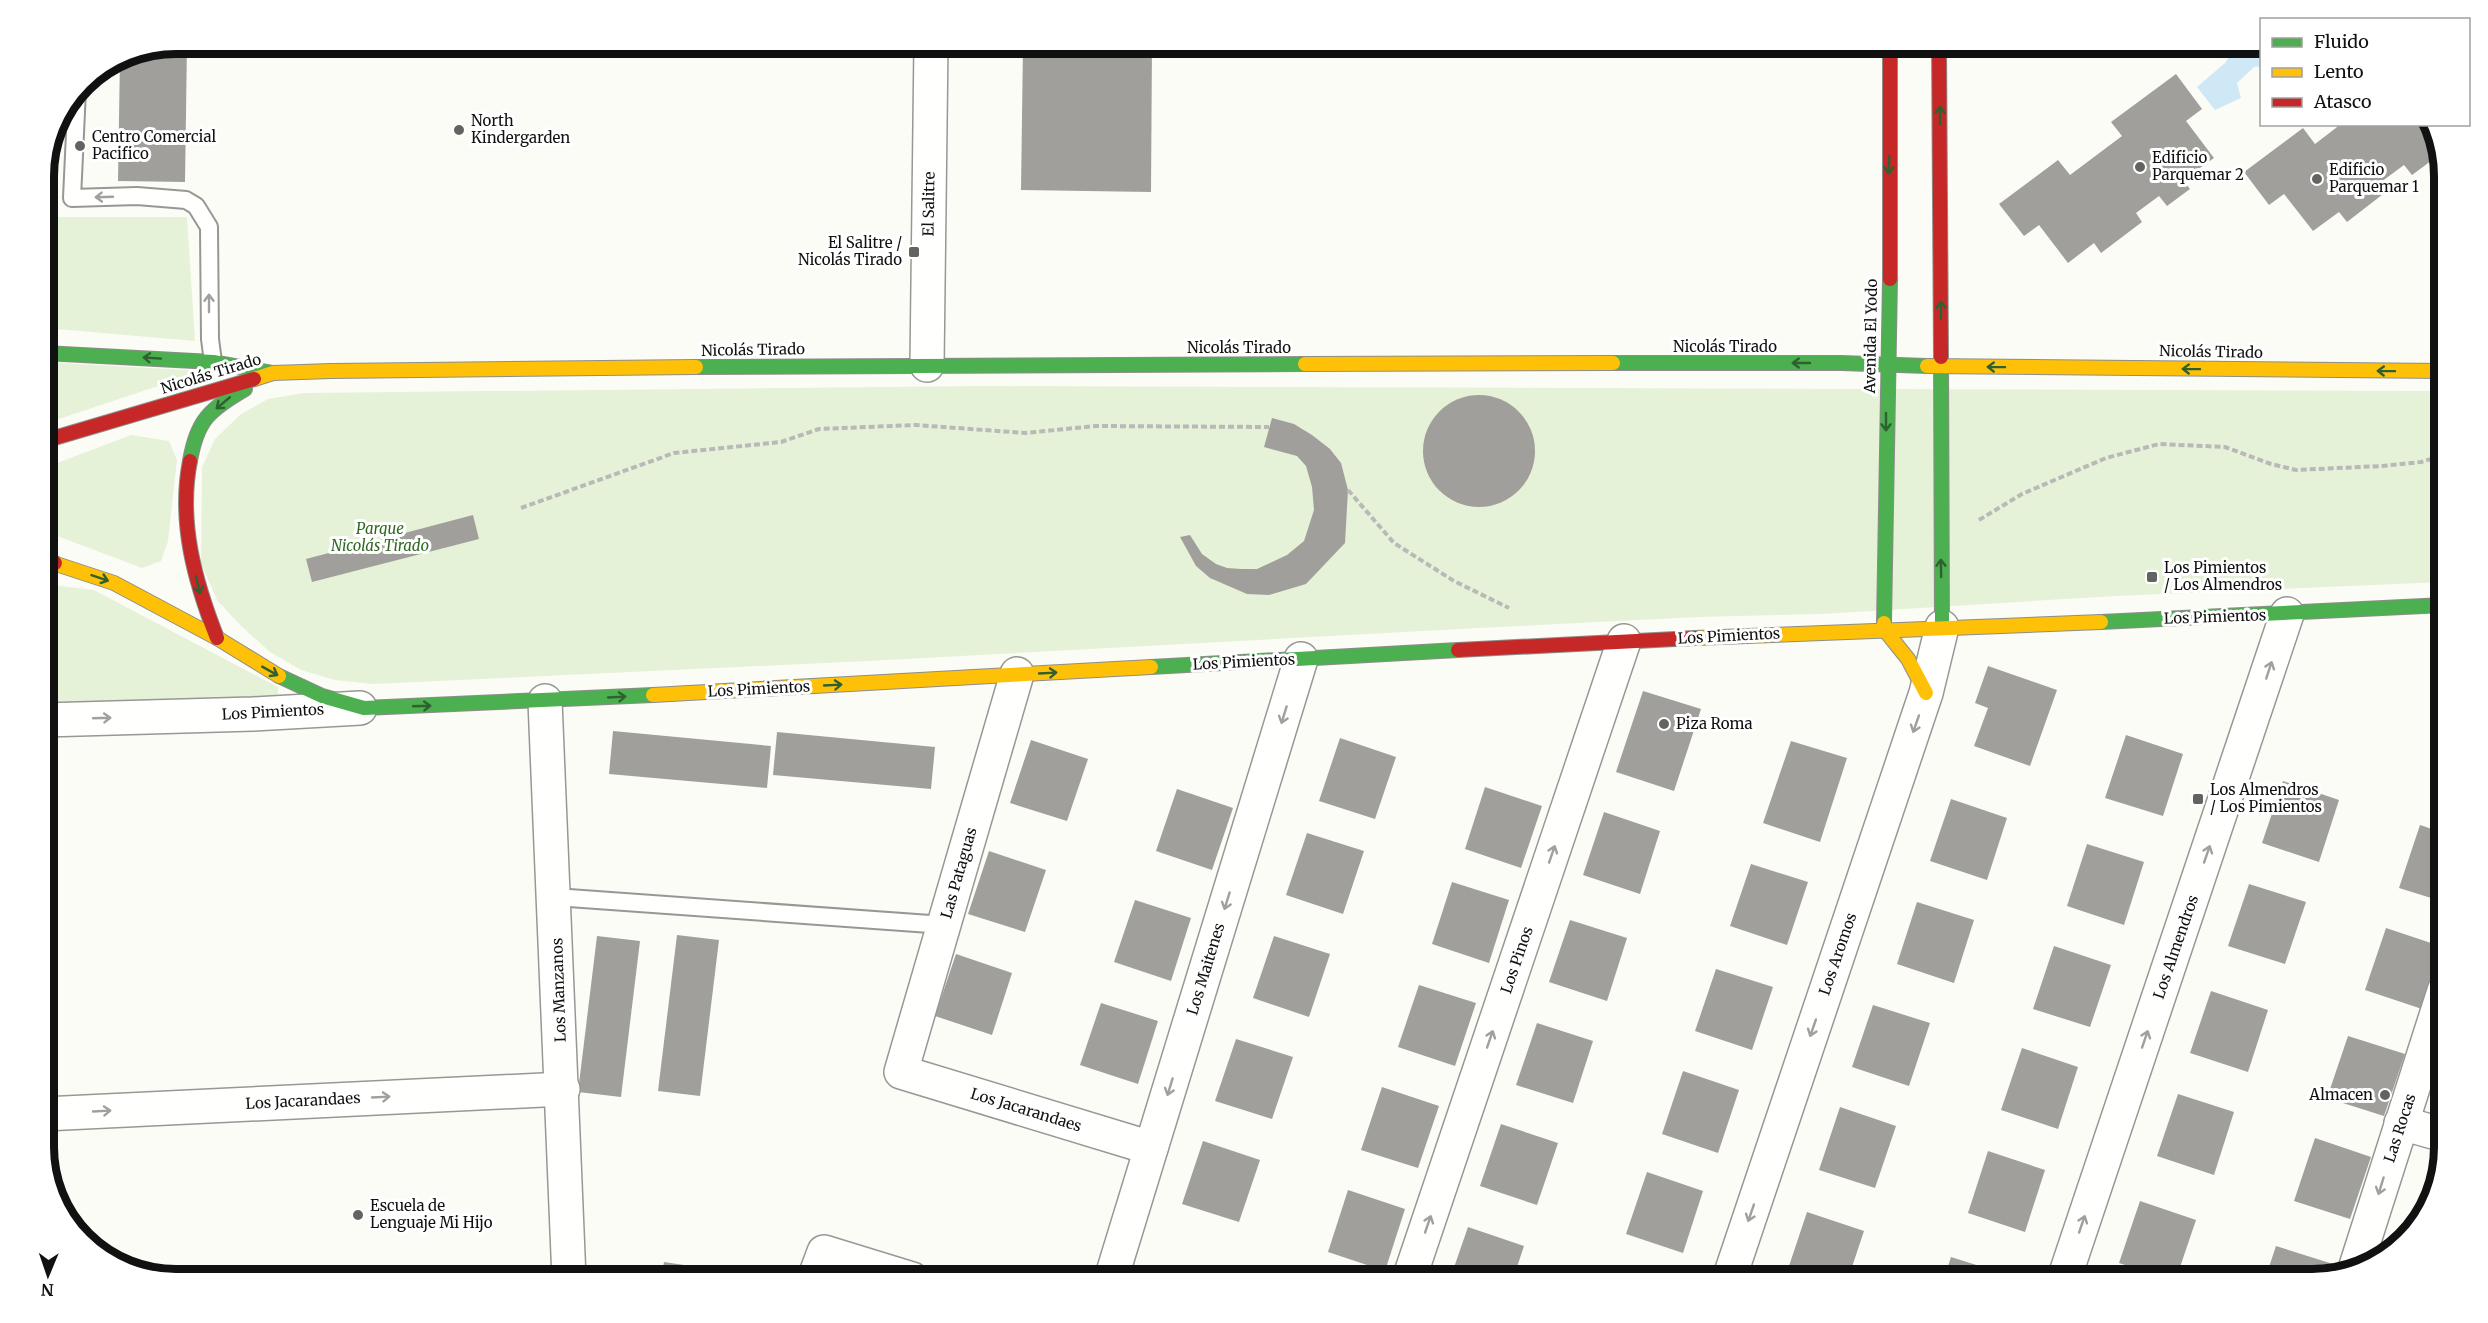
<svg xmlns="http://www.w3.org/2000/svg" width="2488" height="1323" font-family="Merriweather,serif">
<style>
.green{fill:#e6f2d7}
.water{fill:#cee8f6}
.building{fill:#a09f9c}
.lines{fill:none;stroke-linecap:round;stroke-linejoin:round}
.lane-casing{stroke:#979795;stroke-width:20}
.street-casing{stroke:#979795;stroke-width:36}
.fast-casing{stroke:#8d8d8b;stroke-width:16}
.slow-casing{stroke:#8d8d8b;stroke-width:16}
.jam-casing{stroke:#8d8d8b;stroke-width:16}
.path{stroke:#b9b9b8;stroke-width:4;stroke-dasharray:6 3;stroke-linecap:butt}
.lane{stroke:#fffffe;stroke-width:16}
.street{stroke:#fffffe;stroke-width:33}
.fast{stroke:#4caf50;stroke-width:14}
.slow{stroke:#ffc107;stroke-width:14}
.jam{stroke:#c62828;stroke-width:14}
.oneway{stroke:#2e6030}
.oneway2{stroke:#a0a09f}
.poi-dot{fill:#636362;stroke:#fff;stroke-width:2}
.labels{text-anchor:middle;stroke-width:6;stroke-linejoin:round;paint-order:stroke}
.poi-label{font-size:15px;fill:#111;stroke:#fff;text-anchor:start}
.street-label{font-size:15px;fill:#111;stroke:#fff}
.park-label{font-size:15px;font-style:italic;fill:#2f6921;stroke:#fff}
.rim{fill:none;stroke:#111;stroke-width:8}
</style>
<rect width="100%" height="100%" fill="#fcfcf7"/>
<g class="green">
<polygon points="44,217 187,217 195,341 44,328"/>
<polygon points="44,362 203,371 44,424"/>
<polygon points="980,386 2444,391 2444,582 2115,596 1823,614 1698,617 1479,628 868,661 373,684 335,680 301,670 270,652 240,625 217,600 201,563 202,467 215,439 241,414 268,399 304,393"/>
<polygon points="131,435 169,441 177,460 168,541 161,561 142,568 44,531 44,468"/>
<polygon points="53,585 94,590 278,687 278,697 44,707 44,586"/>
</g>
<polygon class="water" points="2237,44 2261,44 2261,66 2254,67 2237,83 2241,98 2215,110 2197,87 2225,63"/>
<g class="building">
<polygon points="176,44 187,44 185,182 118,181 120,57 125,53"/>
<polygon points="1023,44 1152,44 1151,192 1021,190"/>
<polygon points="2176,74 2202,109 2186,121 2214,158 2183,180 2190,189 2167,206 2159,196 2136,213 2142,222 2101,253 2094,243 2068,263 2039,225 2024,236 1999,204 2058,160 2070,175 2122,136 2111,122"/>
<polygon points="2341,124 2430,124 2436,144 2428,150 2435,158 2412,175 2404,165 2381,182 2387,191 2347,222 2339,212 2313,231 2284,194 2269,205 2244,172 2303,128 2315,144"/>
<circle cx="1479" cy="451" r="56"/>
<polygon points="1272,418 1294,424 1312,435 1330,449 1341,463 1348,490 1345,543 1306,584 1269,595 1247,594 1210,578 1196,566 1180,537 1190,535 1202,554 1216,564 1227,568 1241,569 1257,569 1287,555 1304,541 1314,510 1312,487 1306,466 1297,456 1264,447"/>
<polygon points="473,515 479,539 312,582 306,559"/>
<polygon points="1988,666 2057,690 2030,766 1974,746 1988,708 1975,703"/>
<polygon points="1643,691 1701,709 1674,791 1616,772"/>
<polygon points="613,731 771,746 767,788 609,774"/>
<polygon points="777,732 935,747 931,789 773,775"/>
<polygon points="2126,735 2183,754 2163,816 2105,798"/>
<polygon points="1340,738 1396,757 1375,819 1319,801"/>
<polygon points="1031,740 1088,759 1067,821 1010,803"/>
<polygon points="1791,741 1847,758 1820,842 1763,823"/>
<polygon points="2283,781 2339,800 2319,862 2262,843"/>
<polygon points="1485,787 1542,806 1521,868 1465,849"/>
<polygon points="1177,789 1233,808 1212,870 1156,851"/>
<polygon points="1951,799 2007,818 1987,880 1930,861"/>
<polygon points="1604,812 1660,831 1640,894 1583,875"/>
<polygon points="2420,825 2444,833 2444,902 2399,888"/>
<polygon points="1307,833 1364,851 1343,914 1286,895"/>
<polygon points="2087,844 2144,862 2124,925 2067,906"/>
<polygon points="989,851 1046,870 1025,932 968,914"/>
<polygon points="1751,864 1808,882 1787,945 1730,926"/>
<polygon points="1452,882 1509,900 1489,963 1432,944"/>
<polygon points="2249,884 2306,902 2285,964 2228,946"/>
<polygon points="1135,900 1191,918 1171,981 1114,962"/>
<polygon points="1917,902 1974,920 1954,983 1897,964"/>
<polygon points="1570,920 1627,938 1607,1001 1549,982"/>
<polygon points="2386,928 2443,947 2422,1009 2365,990"/>
<polygon points="677,935 719,940 700,1096 658,1091"/>
<polygon points="597,936 640,941 621,1097 578,1092"/>
<polygon points="1274,936 1330,954 1309,1017 1253,998"/>
<polygon points="2054,946 2111,965 2090,1027 2033,1009"/>
<polygon points="956,954 1012,973 992,1035 935,1016"/>
<polygon points="1716,969 1773,987 1752,1050 1695,1031"/>
<polygon points="1419,985 1476,1003 1455,1066 1398,1047"/>
<polygon points="2211,991 2268,1010 2248,1072 2190,1053"/>
<polygon points="1101,1003 1158,1021 1138,1084 1080,1065"/>
<polygon points="1873,1005 1930,1023 1909,1086 1852,1067"/>
<polygon points="1537,1023 1593,1041 1573,1103 1516,1085"/>
<polygon points="2348,1036 2405,1054 2384,1116 2327,1098"/>
<polygon points="1236,1039 1293,1057 1272,1119 1215,1101"/>
<polygon points="2022,1048 2078,1067 2058,1129 2001,1110"/>
<polygon points="1683,1071 1739,1090 1718,1153 1662,1134"/>
<polygon points="1382,1087 1439,1106 1418,1168 1361,1150"/>
<polygon points="2178,1094 2234,1112 2214,1175 2157,1156"/>
<polygon points="1840,1107 1896,1126 1875,1188 1819,1170"/>
<polygon points="1501,1124 1558,1143 1537,1205 1480,1186"/>
<polygon points="2315,1138 2371,1157 2350,1219 2294,1201"/>
<polygon points="1203,1141 1260,1160 1239,1222 1182,1204"/>
<polygon points="1988,1151 2045,1170 2025,1232 1968,1213"/>
<polygon points="1647,1172 1703,1191 1683,1253 1626,1234"/>
<polygon points="1348,1190 1405,1209 1385,1271 1328,1252"/>
<polygon points="2140,1201 2196,1220 2176,1279 2168,1279 2119,1263"/>
<polygon points="1807,1212 1864,1231 1848,1279 1801,1279 1786,1275"/>
<polygon points="1468,1227 1524,1246 1513,1279 1450,1279"/>
<polygon points="2276,1246 2333,1264 2330,1274 2313,1279 2265,1279"/>
<polygon points="1951,1257 2008,1275 2007,1279 1944,1279"/>
<polygon points="664,1262 711,1269 709,1279 661,1279"/>
</g>
<g class="lines">
<defs>
<g id="lane">
<polyline points="77,90 72,198 137,196 186,200 196,206 209,227 210,339 213,362"/>
<polyline points="555,897 944,925"/>
</g>
<g id="street">
<polyline points="927,365 931,44"/>
<polyline points="1017,674 901,1072 1151,1148"/>
<polyline points="545,701 569,1279"/>
<polyline points="44,720 253,714 360,708"/>
<polyline points="44,1114 563,1089"/>
<polyline points="2401,1123 2444,1135"/>
<polyline points="2356,1266 2444,991"/>
<polyline points="814,1279 824,1252 912,1279"/>
<polyline points="1111,1279 1301,659"/>
<polyline points="1409,1279 1624,641"/>
<polyline points="1729,1279 1926,693 1942,627"/>
<polyline points="2064,1279 2287,614"/>
</g>
<g id="fast">
<polyline points="44,353 213,362 273,373"/>
<polyline points="1941,357 1942,627"/>
<polyline points="1613,363 1841,363 1927,366"/>
<polyline points="696,367 1305,364"/>
<path d="M 190,461 C 197,420 209,410 245,389"/>
<polyline points="2101,622 2444,605"/>
<polyline points="1884,623 1890,279"/>
<polyline points="1151,667 1458,650"/>
<polyline points="279,676 322,696 364,708 653,695"/>
</g>
<g id="slow">
<polyline points="1305,364 1613,363"/>
<polyline points="1927,366 2444,371"/>
<polyline points="254,379 273,373 331,371 696,367"/>
<polyline points="44,560 114,583 217,638 279,676"/>
<polyline points="1884,623 1884,629 1908,659 1926,693"/>
<polyline points="1695,638 2101,622"/>
<polyline points="653,695 1151,667"/>
</g>
<g id="jam">
<polyline points="1890,44 1890,279"/>
<polyline points="1939,44 1941,357"/>
<polyline points="44,441 254,379"/>
<path d="M 190,461 C 178,522 195,582 217,638"/>
<polyline points="44,565 55,563"/>
<polyline points="1458,650 1695,638"/>
</g>
</defs>
<use href="#lane" class="lane-casing"/>
<use href="#street" class="street-casing"/>
<use href="#fast" class="fast-casing"/>
<use href="#slow" class="slow-casing"/>
<use href="#jam" class="jam-casing"/>
<g class="path">
<polyline points="1348,490 1394,543 1454,581 1509,608"/>
<polyline points="521,508 674,453 781,442 819,429 916,425 1025,433 1096,426 1269,427"/>
<polyline points="1979,520 2022,494 2106,458 2159,444 2225,447 2271,464 2296,470 2382,466 2421,462 2444,455"/>
</g>
<use href="#lane" class="lane"/>
<use href="#street" class="street"/>
<use href="#fast" class="fast"/>
<use href="#slow" class="slow"/>
<use href="#jam" class="jam"/>
</g>
<defs><path id="oneway-shaft" d="M-6 0H5M1.5-3L5.5 0L1.5 3" fill="none" stroke-width="1.6" stroke-linecap="round" stroke-linejoin="round" transform="scale(1.5)"/></defs>
<g class="oneway">
<use href="#oneway-shaft" transform="translate(1940 115) rotate(-90)"/>
<use href="#oneway-shaft" transform="translate(1889 165) rotate(91)"/>
<use href="#oneway-shaft" transform="translate(1941 310) rotate(-90)"/>
<use href="#oneway-shaft" transform="translate(152 358) rotate(-176)"/>
<use href="#oneway-shaft" transform="translate(1801 363) rotate(180)"/>
<use href="#oneway-shaft" transform="translate(1996 367) rotate(-179)"/>
<use href="#oneway-shaft" transform="translate(2191 369) rotate(-179)"/>
<use href="#oneway-shaft" transform="translate(2386 371) rotate(-179)"/>
<use href="#oneway-shaft" transform="translate(223 403) rotate(140)"/>
<use href="#oneway-shaft" transform="translate(1886 422) rotate(90)"/>
<use href="#oneway-shaft" transform="translate(1941 568) rotate(-91)"/>
<use href="#oneway-shaft" transform="translate(100 578) rotate(19)"/>
<use href="#oneway-shaft" transform="translate(198 585) rotate(76)"/>
<use href="#oneway-shaft" transform="translate(270 671) rotate(29)"/>
<use href="#oneway-shaft" transform="translate(1048 673) rotate(-3)"/>
<use href="#oneway-shaft" transform="translate(833 685) rotate(-3)"/>
<use href="#oneway-shaft" transform="translate(617 697) rotate(-3)"/>
<use href="#oneway-shaft" transform="translate(422 706) rotate(-2)"/>
</g>
<g class="oneway2">
<use href="#oneway-shaft" transform="translate(104 197) rotate(178)"/>
<use href="#oneway-shaft" transform="translate(209 303) rotate(-90)"/>
<use href="#oneway-shaft" transform="translate(2269 670) rotate(-72)"/>
<use href="#oneway-shaft" transform="translate(1284 715) rotate(107)"/>
<use href="#oneway-shaft" transform="translate(102 718) rotate(-2)"/>
<use href="#oneway-shaft" transform="translate(1916 724) rotate(109)"/>
<use href="#oneway-shaft" transform="translate(1552 854) rotate(-71)"/>
<use href="#oneway-shaft" transform="translate(2207 854) rotate(-71)"/>
<use href="#oneway-shaft" transform="translate(1227 901) rotate(107)"/>
<use href="#oneway-shaft" transform="translate(1813 1028) rotate(109)"/>
<use href="#oneway-shaft" transform="translate(1490 1039) rotate(-71)"/>
<use href="#oneway-shaft" transform="translate(2145 1039) rotate(-71)"/>
<use href="#oneway-shaft" transform="translate(1170 1087) rotate(107)"/>
<use href="#oneway-shaft" transform="translate(381 1097) rotate(-3)"/>
<use href="#oneway-shaft" transform="translate(102 1111) rotate(-3)"/>
<use href="#oneway-shaft" transform="translate(2381 1186) rotate(107)"/>
<use href="#oneway-shaft" transform="translate(1751 1213) rotate(109)"/>
<use href="#oneway-shaft" transform="translate(1428 1224) rotate(-71)"/>
<use href="#oneway-shaft" transform="translate(2082 1224) rotate(-71)"/>
</g>
<g class="poi-dot">
<circle cx="459" cy="130" r="6"/>
<circle cx="80" cy="146" r="6"/>
<circle cx="2140" cy="167" r="6"/>
<circle cx="2317" cy="179" r="6"/>
<rect x="908" y="246" width="12" height="12" rx="3"/>
<rect x="2146" y="571" width="12" height="12" rx="3"/>
<circle cx="1664" cy="724" r="6"/>
<rect x="2192" y="793" width="12" height="12" rx="3"/>
<circle cx="2385" cy="1095" r="6"/>
<circle cx="358" cy="1215" r="6"/>
</g>
<g class="labels">
<g class="poi-label">
<text x="471" y="126">North<tspan x="471" dy="17">Kindergarden</tspan></text>
<text x="92" y="142">Centro Comercial<tspan x="92" dy="17">Pacifico</tspan></text>
<text x="2152" y="163">Edificio<tspan x="2152" dy="17">Parquemar 2</tspan></text>
<text x="2329" y="175">Edificio<tspan x="2329" dy="17">Parquemar 1</tspan></text>
<text x="902" y="248" text-anchor="end">El Salitre /<tspan x="902" dy="17">Nicolás Tirado</tspan></text>
<text x="2164" y="573">Los Pimientos<tspan x="2164" dy="17">/ Los Almendros</tspan></text>
<text x="1676" y="729">Piza Roma</text>
<text x="2210" y="795">Los Almendros<tspan x="2210" dy="17">/ Los Pimientos</tspan></text>
<text x="2373" y="1100" text-anchor="end">Almacen</text>
<text x="370" y="1211">Escuela de<tspan x="370" dy="17">Lenguaje Mi Hijo</tspan></text>
</g>
<g class="street-label">
<text transform="translate(929 204) rotate(-89)" y="5">El Salitre</text>
<text transform="translate(1871 336) rotate(-89)" y="5">Avenida El Yodo</text>
<text x="1725" y="352">Nicolás Tirado</text>
<text x="1239" y="353">Nicolás Tirado</text>
<text transform="translate(753 350) rotate(-1)" y="5">Nicolás Tirado</text>
<text transform="translate(2211 352) rotate(1)" y="5">Nicolás Tirado</text>
<text transform="translate(211 374) rotate(-17)" y="5">Nicolás Tirado</text>
<text transform="translate(2215 617) rotate(-2)" y="5">Los Pimientos</text>
<text transform="translate(1729 636) rotate(-3)" y="5">Los Pimientos</text>
<text transform="translate(1244 662) rotate(-3)" y="5">Los Pimientos</text>
<text transform="translate(759 689) rotate(-3)" y="5">Los Pimientos</text>
<text transform="translate(273 712) rotate(-3)" y="5">Los Pimientos</text>
<text transform="translate(959 873) rotate(-74)" y="5">Las Pataguas</text>
<text transform="translate(2176 947) rotate(-71)" y="5">Los Almendros</text>
<text transform="translate(1838 954) rotate(-71)" y="5">Los Aromos</text>
<text transform="translate(1517 960) rotate(-71)" y="5">Los Pinos</text>
<text transform="translate(1206 969) rotate(-73)" y="5">Los Maitenes</text>
<text transform="translate(559 990) rotate(-92)" y="5">Los Manzanos</text>
<text transform="translate(303 1101) rotate(-3)" y="5">Los Jacarandaes</text>
<text transform="translate(1026 1110) rotate(17)" y="5">Los Jacarandaes</text>
<text transform="translate(2400 1128) rotate(-72)" y="5">Las Rocas</text>
</g>
<g class="park-label">
<text x="380" y="534">Parque<tspan x="380" dy="17">Nicolás Tirado</tspan></text>
</g>
</g>
<path d="M0 0H2488V1323H0ZM176 54H2312A122 122 0 0 1 2434 176V1147A122 122 0 0 1 2312 1269H176A122 122 0 0 1 54 1147V176A122 122 0 0 1 176 54Z" fill="#fff" fill-rule="evenodd"/>
<path class="rim" d="M176 54H2312A122 122 0 0 1 2434 176V1147A122 122 0 0 1 2312 1269H176A122 122 0 0 1 54 1147V176A122 122 0 0 1 176 54Z"/>
<rect x="2260" y="18" width="210" height="108" fill="#ffffff" stroke="#a0a0a0" stroke-width="1.5"/>
<rect x="2272" y="38" width="30" height="9" fill="#4caf50" stroke="#a0a0a0" stroke-width="1.5"/>
<text x="2314" y="48" font-size="18" fill="#111111">Fluido</text>
<rect x="2272" y="68" width="30" height="9" fill="#ffc107" stroke="#a0a0a0" stroke-width="1.5"/>
<text x="2314" y="78" font-size="18" fill="#111111">Lento</text>
<rect x="2272" y="98" width="30" height="9" fill="#c62828" stroke="#a0a0a0" stroke-width="1.5"/>
<text x="2314" y="108" font-size="18" fill="#111111">Atasco</text>
<g transform="translate(48 1275) rotate(182)" stroke="#ffffff" stroke-width="4.5" paint-order="stroke">
<path d="M0-4.5L10 22L0 15L-10 22Z" fill="#111111"/>
<text y="-9" font-size="16" font-weight="bold" text-anchor="middle" fill="#111111">N</text>
</g>
</svg>
